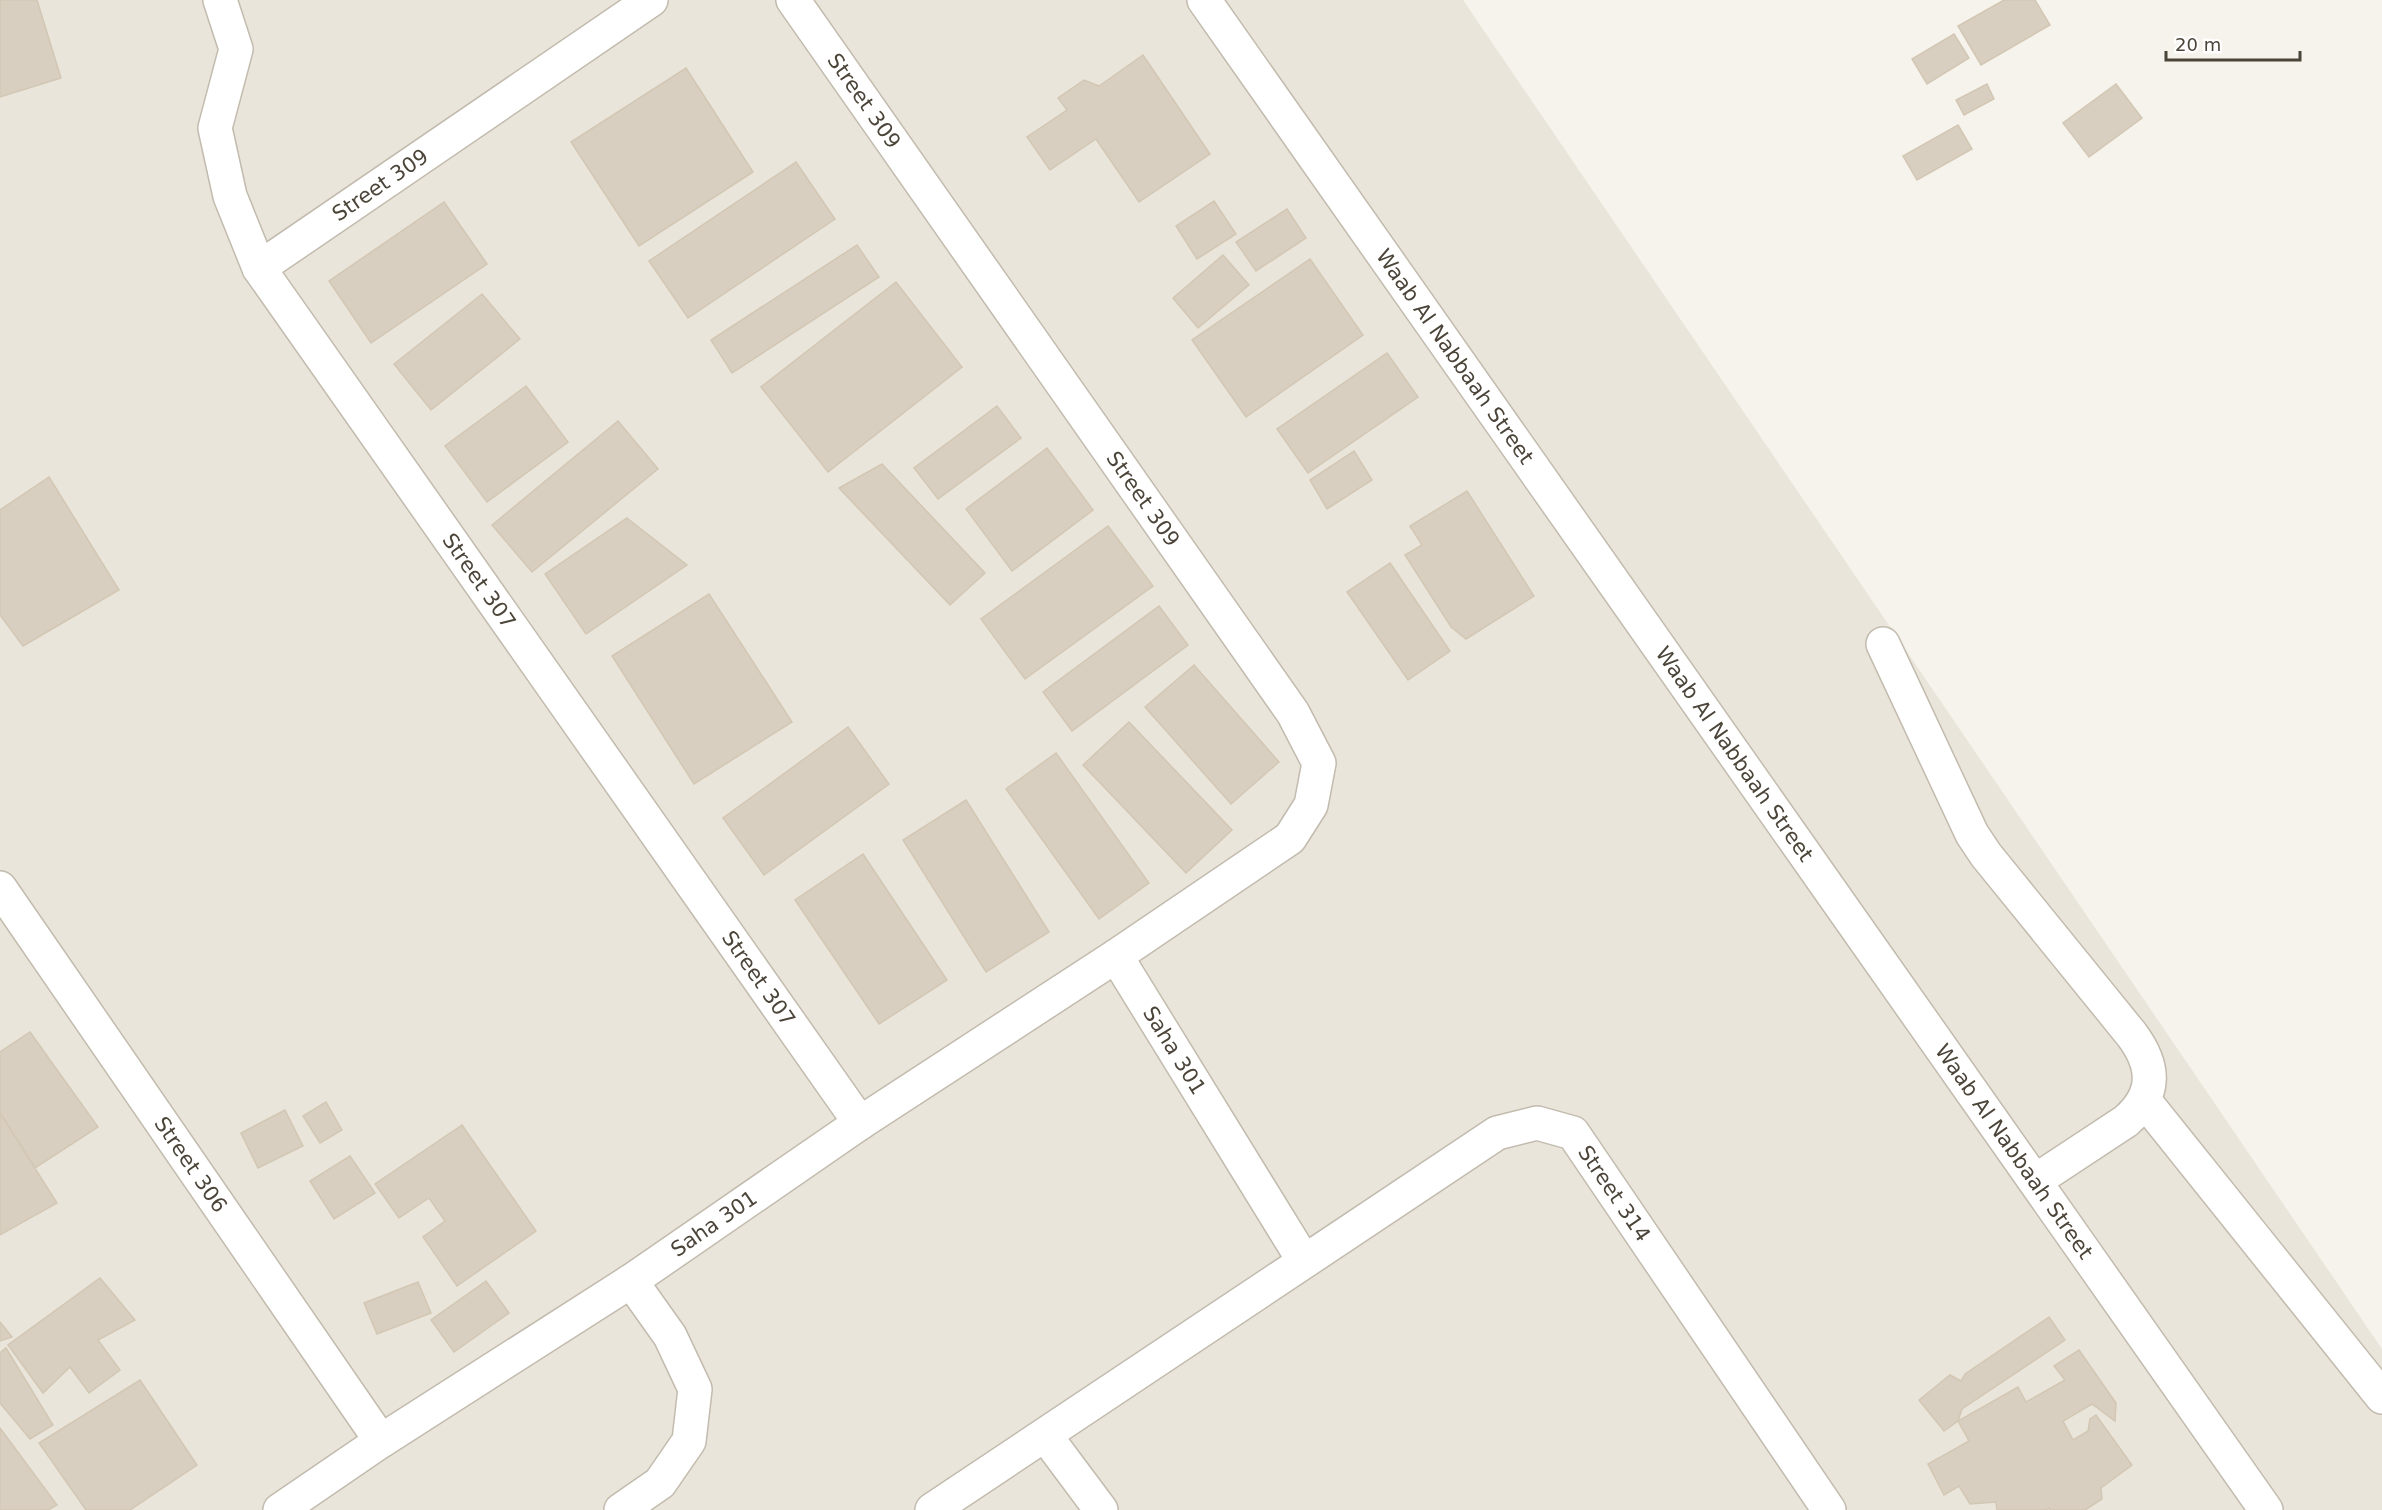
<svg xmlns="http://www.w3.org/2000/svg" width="2382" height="1510" font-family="'DejaVu Sans',sans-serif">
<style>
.residential{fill:#eae5da}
.building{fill:#d8cfc1;stroke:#d3c7b4;stroke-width:1.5}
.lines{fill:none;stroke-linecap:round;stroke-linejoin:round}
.street-casing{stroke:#c2bbae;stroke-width:36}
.street{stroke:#fff;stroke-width:33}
.labels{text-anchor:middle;stroke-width:4.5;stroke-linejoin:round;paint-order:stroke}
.street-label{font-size:21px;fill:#4b4439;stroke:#fff}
</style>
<rect width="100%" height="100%" fill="#f6f3ec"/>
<polygon class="residential" points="0,0 1463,0 2382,1349 2382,1510 0,1510"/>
<g class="building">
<polygon points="0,0 37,0 61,78 0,97"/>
<polygon points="2004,0 2035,0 2050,25 1981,65 1958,26"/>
<polygon points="1954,34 1969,58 1927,84 1912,59"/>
<polygon points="1143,55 1210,154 1139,202 1096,139 1050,170 1027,137 1067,110 1058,98 1084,80 1099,86"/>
<polygon points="686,68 753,172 639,246 571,142"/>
<polygon points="1987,84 1994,99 1964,115 1956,100"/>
<polygon points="2116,84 2142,118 2089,157 2063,123"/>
<polygon points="1958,125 1972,149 1917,180 1903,156"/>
<polygon points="796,162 835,219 688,318 649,261"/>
<polygon points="1214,201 1236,234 1197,259 1176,226"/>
<polygon points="444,202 487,264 371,343 329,281"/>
<polygon points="1287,209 1306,238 1256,271 1236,242"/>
<polygon points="857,245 879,277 732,373 711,340"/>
<polygon points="1223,255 1249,285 1198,328 1173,298"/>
<polygon points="1310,259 1363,335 1246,417 1192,340"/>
<polygon points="896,282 962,367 828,472 761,387"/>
<polygon points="482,294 520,339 431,410 394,364"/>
<polygon points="1387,353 1418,397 1308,473 1277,429"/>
<polygon points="526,386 568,442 487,502 445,446"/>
<polygon points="997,406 1021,438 938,499 914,468"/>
<polygon points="618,421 658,469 532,572 492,525"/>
<polygon points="1047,448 1093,510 1012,571 966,509"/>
<polygon points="1354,451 1372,480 1327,509 1310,480"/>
<polygon points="882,464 985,573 950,605 839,488"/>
<polygon points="49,477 119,590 23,646 0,615 0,510"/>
<polygon points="1467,491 1534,596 1466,639 1451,627 1405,555 1422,545 1410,526"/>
<polygon points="627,518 687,565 586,634 545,574"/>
<polygon points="1108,526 1153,586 1025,679 981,619"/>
<polygon points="1390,563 1450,651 1408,680 1347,592"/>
<polygon points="709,594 792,722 694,784 612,656"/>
<polygon points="1159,606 1188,645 1072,731 1043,692"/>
<polygon points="1194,665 1279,762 1231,804 1145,707"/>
<polygon points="1129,722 1232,830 1186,873 1083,765"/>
<polygon points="848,727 889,784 764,875 723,818"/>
<polygon points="1056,753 1149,883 1099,919 1006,789"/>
<polygon points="966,800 1049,932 986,972 903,840"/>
<polygon points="863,854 947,980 879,1024 795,900"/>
<polygon points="30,1032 98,1127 35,1168 0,1113 0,1052"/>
<polygon points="326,1102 342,1130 320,1143 303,1116"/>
<polygon points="285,1110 303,1146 258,1168 241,1133"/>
<polygon points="0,1113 57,1203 0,1235"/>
<polygon points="462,1125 536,1231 457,1286 423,1237 445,1221 429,1198 399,1218 375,1184"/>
<polygon points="350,1156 375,1193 334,1219 310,1181"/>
<polygon points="100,1278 135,1320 98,1340 120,1370 89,1393 70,1367 43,1393 8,1345"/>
<polygon points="486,1281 509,1313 454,1352 431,1320"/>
<polygon points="418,1282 431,1313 377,1334 364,1303"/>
<polygon points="2049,1317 2065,1340 1962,1409 1958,1421 1944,1431 1919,1400 1950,1375 1961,1381 1965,1374"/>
<polygon points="0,1322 12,1337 0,1341"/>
<polygon points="6,1348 53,1425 30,1439 0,1403 0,1353"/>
<polygon points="2079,1350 2116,1403 2115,1421 2092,1404 2063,1421 2073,1440 2088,1431 2090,1419 2096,1415 2132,1465 2101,1488 2102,1499 2085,1510 2050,1510 2049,1508 2046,1510 1997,1510 1996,1502 1970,1504 1959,1486 1944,1495 1928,1464 1969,1441 1958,1421 2018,1387 2026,1402 2065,1380 2054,1366"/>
<polygon points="140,1380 197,1465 130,1510 86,1510 39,1443"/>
<polygon points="0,1428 57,1505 48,1510 0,1510"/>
</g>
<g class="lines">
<defs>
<g id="street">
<path id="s1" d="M 220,0 L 236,49 L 215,128 L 230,196 L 259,268 L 860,1123"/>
<path id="s2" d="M 1204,0 L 2266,1510"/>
<path id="s3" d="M 259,268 L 651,0"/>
<path d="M 1883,644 L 1972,834 L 1986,855 L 2132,1035 C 2155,1066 2157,1094 2126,1121 L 2035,1181"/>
<path id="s4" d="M 0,888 L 381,1441"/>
<path id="s5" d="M 1116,956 L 1304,1261"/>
<polyline points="2144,1100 2382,1397"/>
<polyline points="1045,1435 1101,1510"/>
<path id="s6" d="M 280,1510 L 381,1441 L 631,1281 L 860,1123 L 1116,956 L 1290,838 L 1311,805 L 1319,763 L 1293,713 L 793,0"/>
<polyline points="621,1510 660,1483 689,1441 695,1389 670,1336 631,1281"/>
<path id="s7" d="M 932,1510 L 1497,1133 L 1537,1123 L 1573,1133 L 1829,1510"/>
</g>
</defs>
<use href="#street" class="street-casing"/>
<use href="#street" class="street"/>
</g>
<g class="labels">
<g class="street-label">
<text transform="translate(864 101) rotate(55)" y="7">Street 309</text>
<text dy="7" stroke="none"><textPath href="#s3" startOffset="147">Street 309</textPath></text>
<text dy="7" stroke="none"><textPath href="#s2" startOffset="436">Waab Al Nabbaah Street</textPath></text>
<text transform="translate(1143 499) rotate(55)" y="7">Street 309</text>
<text dy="7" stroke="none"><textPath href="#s1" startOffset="663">Street 307</textPath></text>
<text dy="7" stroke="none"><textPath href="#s2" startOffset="922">Waab Al Nabbaah Street</textPath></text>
<text dy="7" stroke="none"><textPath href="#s1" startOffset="1149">Street 307</textPath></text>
<text dy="7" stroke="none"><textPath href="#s5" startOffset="111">Saha 301</textPath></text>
<text dy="7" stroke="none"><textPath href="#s2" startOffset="1408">Waab Al Nabbaah Street</textPath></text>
<text dy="7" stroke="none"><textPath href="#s4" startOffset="336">Street 306</textPath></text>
<text dy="7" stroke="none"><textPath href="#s7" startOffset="831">Street 314</textPath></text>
<text dy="7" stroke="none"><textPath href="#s6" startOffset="520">Saha 301</textPath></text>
</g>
</g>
<path d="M2166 51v9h134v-9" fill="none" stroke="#4b4439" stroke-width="3"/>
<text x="2175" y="51" font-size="18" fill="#4b4439" stroke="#ffffff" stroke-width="4.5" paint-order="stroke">20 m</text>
</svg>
